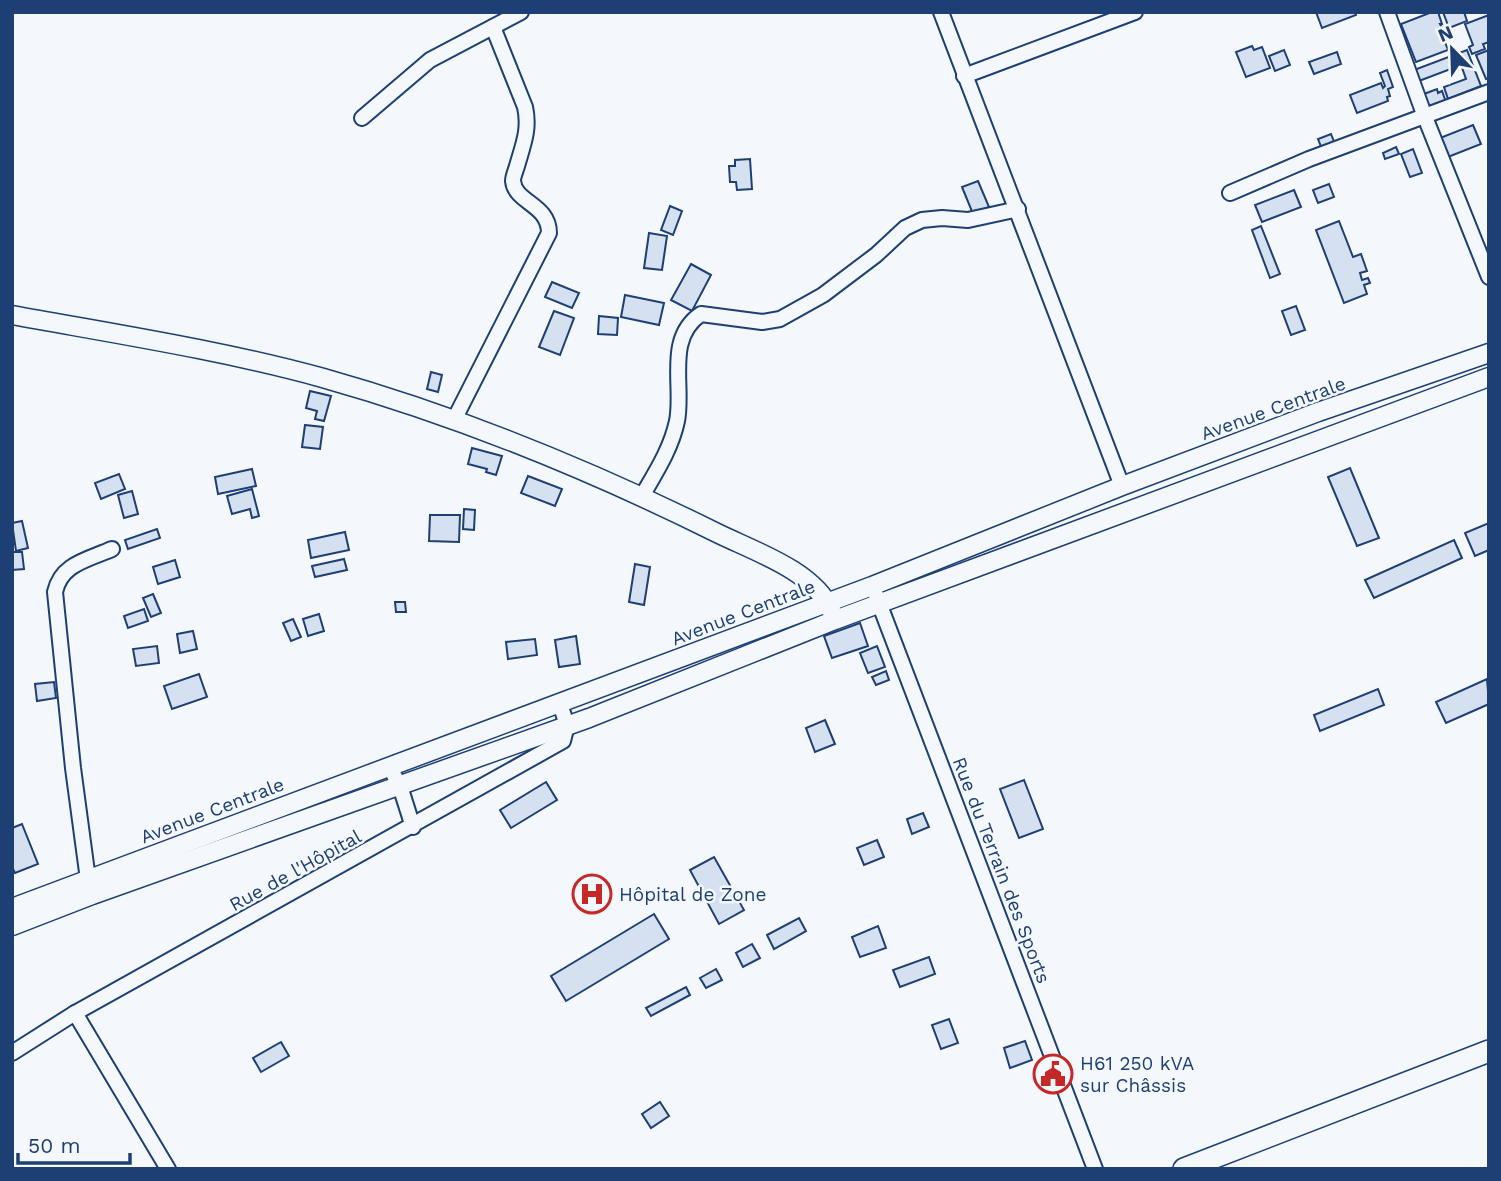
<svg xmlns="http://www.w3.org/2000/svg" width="1501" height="1181" font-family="'Work Sans',sans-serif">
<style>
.building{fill:#d5e0f0;stroke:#1d3f73;stroke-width:2}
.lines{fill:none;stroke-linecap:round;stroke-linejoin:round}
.minor-casing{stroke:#1d3f73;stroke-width:18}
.tertiary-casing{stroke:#1d3f73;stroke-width:21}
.primary-casing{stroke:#1d3f73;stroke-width:24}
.minor{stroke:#f4f7fb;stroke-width:14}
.tertiary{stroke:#f4f7fb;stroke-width:18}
.primary{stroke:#f4f7fb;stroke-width:21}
.labels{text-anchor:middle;stroke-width:5;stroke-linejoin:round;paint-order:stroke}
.street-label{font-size:19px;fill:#1d3f73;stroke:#f4f7fb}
.poi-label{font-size:19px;fill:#1d3f73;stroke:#f4f7fb;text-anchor:start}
</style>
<rect width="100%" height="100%" fill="#f4f7fb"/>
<g class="building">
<polygon points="1316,12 1355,12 1356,15 1322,28"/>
<polygon points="1432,12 1438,12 1442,24 1440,24 1449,40 1445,42 1448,50 1416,62 1401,24"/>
<polygon points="1443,12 1464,12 1467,21 1449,28"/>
<polygon points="1489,15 1489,42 1483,44 1485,49 1472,54 1469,47 1473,45 1465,24"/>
<polygon points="1252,46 1254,50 1262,47 1270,68 1246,77 1236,52"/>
<polygon points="1284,50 1290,65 1275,71 1269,56"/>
<polygon points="1467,50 1481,86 1448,99 1444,87 1466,79 1461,65 1419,81 1414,70"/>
<polygon points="1489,50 1489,78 1486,79 1476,55"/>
<polygon points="1337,52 1341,64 1314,74 1309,62"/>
<polygon points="1387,70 1393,87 1388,89 1390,96 1387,97 1388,101 1357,113 1350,95 1381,83 1383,88 1385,86 1380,73"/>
<polygon points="1437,89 1438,93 1442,91 1447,105 1426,113 1424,94"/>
<polygon points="1473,125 1481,144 1448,157 1440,138"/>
<polygon points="1331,134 1335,144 1322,149 1318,139"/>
<polygon points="1396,147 1399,154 1385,159 1383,153"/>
<polygon points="1413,149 1422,173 1410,177 1401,154"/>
<polygon points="750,159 752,189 737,190 736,182 730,182 729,166 735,166 735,160"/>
<polygon points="978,181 989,207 973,214 962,187"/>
<polygon points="1329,184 1334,197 1318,203 1313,190"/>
<polygon points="1294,190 1301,207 1262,222 1255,205"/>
<polygon points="670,206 682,211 673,235 661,230"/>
<polygon points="1339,221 1353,257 1361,254 1367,271 1360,273 1362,280 1368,278 1370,283 1364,285 1367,294 1344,303 1316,230"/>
<polygon points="1261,226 1280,274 1270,278 1252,230"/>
<polygon points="649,233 667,236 662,270 644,268"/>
<polygon points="691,264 711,275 692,311 671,300"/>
<polygon points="552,282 579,293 572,308 545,297"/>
<polygon points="625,295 664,303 659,325 621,317"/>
<polygon points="1296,306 1305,330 1291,335 1282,311"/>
<polygon points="554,311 574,318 560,355 539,347"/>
<polygon points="599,316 618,318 617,335 598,334"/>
<polygon points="431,372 442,375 438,392 427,389"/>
<polygon points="310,391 331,396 324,421 315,419 317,411 306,408"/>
<polygon points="305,425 323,427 320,449 302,447"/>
<polygon points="472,448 502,456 496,475 486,472 487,469 468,464"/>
<polygon points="1350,468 1379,538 1357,546 1328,477"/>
<polygon points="252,469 256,486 218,494 215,477"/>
<polygon points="119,474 125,489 101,499 95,483"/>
<polygon points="528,476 562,489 555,506 521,493"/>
<polygon points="252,489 259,516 252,518 250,509 232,514 227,496"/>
<polygon points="132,491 138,514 124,518 118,495"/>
<polygon points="464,509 475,510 474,530 463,529"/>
<polygon points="430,515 460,515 459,542 429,541"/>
<polygon points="22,521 28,548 16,551 12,523"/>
<polygon points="1489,523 1489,550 1475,556 1465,533"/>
<polygon points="157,529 160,538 128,549 125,540"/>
<polygon points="345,532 349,550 311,558 308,540"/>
<polygon points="1454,540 1462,558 1374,598 1365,580"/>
<polygon points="12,552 22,552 24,569 12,570"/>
<polygon points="344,559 347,570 315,577 312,566"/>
<polygon points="175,560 180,577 158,584 153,567"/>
<polygon points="635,564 650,567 644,605 629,602"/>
<polygon points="153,594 161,613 151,617 143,598"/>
<polygon points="395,602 405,602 406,612 396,612"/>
<polygon points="144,609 148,621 128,628 124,616"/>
<polygon points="319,614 324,631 308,636 303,619"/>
<polygon points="293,619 301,637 291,641 283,623"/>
<polygon points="860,623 868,646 832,658 824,636"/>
<polygon points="193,631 197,649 180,653 177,634"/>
<polygon points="576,636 580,664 559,667 555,640"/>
<polygon points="535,639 537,655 508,659 506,642"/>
<polygon points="157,646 159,663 136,666 133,649"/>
<polygon points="877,646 885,667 868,673 860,653"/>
<polygon points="886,671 889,680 876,685 872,677"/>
<polygon points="199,674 207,697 172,709 164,686"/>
<polygon points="1487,679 1489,704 1446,723 1436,702"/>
<polygon points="54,682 56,698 37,701 35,684"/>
<polygon points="1378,689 1384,705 1320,731 1314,715"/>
<polygon points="825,720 835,744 815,752 806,728"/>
<polygon points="1024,780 1043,829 1019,838 1000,789"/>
<polygon points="546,782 557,800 511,828 500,810"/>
<polygon points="923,813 929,827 912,834 907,819"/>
<polygon points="22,824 38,864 15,873 12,867 12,828"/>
<polygon points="877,840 884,857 864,865 857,848"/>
<polygon points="714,857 744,910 719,924 690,870"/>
<polygon points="654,914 669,939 566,1001 551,976"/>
<polygon points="799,918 806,931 774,949 767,935"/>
<polygon points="878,926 886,948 860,957 852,937"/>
<polygon points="752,944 760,958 743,967 736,953"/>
<polygon points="929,957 935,974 900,987 893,970"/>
<polygon points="716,969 722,980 706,988 700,978"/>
<polygon points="686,987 690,995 651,1016 646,1008"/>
<polygon points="949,1019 958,1043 941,1049 932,1025"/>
<polygon points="1025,1041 1032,1060 1010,1068 1004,1048"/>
<polygon points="281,1042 289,1056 261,1072 253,1058"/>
<polygon points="660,1102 669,1116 651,1128 642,1114"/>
</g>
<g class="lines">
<defs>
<g id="minor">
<polyline points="941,12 1122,486"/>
<polyline points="1387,12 1425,117 1489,277"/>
<polyline points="964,76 1135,12"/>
<polyline points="362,118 430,60 521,12"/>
<polyline points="1230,193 1309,159 1489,92"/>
<path d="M 454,420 L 549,233 C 549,204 515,203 513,181 C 513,176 516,170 517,166 C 523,145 530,129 525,107 L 493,27"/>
<path d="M 642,496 C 656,472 671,449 677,421 C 684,386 665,338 701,314 L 762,322 L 780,319 L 823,295 L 876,255 L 905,228 L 922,220 L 942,218 L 968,220 L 1018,209"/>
<polyline points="876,595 1095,1169"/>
<polyline points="390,768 400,786 413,827"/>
<path d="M 89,887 L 73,768 L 55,592 C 61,564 87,560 112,549"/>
<polyline points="75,1013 168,1169"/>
<polyline points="12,1053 75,1013 563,741 567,725 560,704"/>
</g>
<g id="tertiary">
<path d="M 12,315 C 116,334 221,350 323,378 C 458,416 590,470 715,532 C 753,551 813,570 831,610"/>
<polyline points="12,908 872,586 1122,486 1318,412 1489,353"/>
<polyline points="12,926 92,895 589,718 835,620 1489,377"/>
</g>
<polyline id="primary" points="1184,1169 1489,1051"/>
</defs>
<use href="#minor" class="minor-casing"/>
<use href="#tertiary" class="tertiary-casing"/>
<use href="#primary" class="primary-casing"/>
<use href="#minor" class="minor"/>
<use href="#tertiary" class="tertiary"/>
<use href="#primary" class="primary"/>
</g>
<defs>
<symbol id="hospital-ring" viewBox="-11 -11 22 22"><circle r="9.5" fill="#f4f7fb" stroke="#c62828" stroke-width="1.5"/><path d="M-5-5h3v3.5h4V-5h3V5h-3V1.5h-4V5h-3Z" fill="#c62828"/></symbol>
<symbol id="civic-ring" viewBox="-11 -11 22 22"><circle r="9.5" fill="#f4f7fb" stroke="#c62828" stroke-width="1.5"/><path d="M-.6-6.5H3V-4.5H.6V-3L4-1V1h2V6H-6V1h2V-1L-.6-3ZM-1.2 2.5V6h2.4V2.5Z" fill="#c62828"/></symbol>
</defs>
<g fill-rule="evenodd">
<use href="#hospital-ring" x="570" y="872" width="44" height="44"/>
<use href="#civic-ring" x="1031" y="1052" width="44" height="44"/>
</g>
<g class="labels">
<g class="street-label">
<text transform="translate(1273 408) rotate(-20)" y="7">Avenue Centrale</text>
<text transform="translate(743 612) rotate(-21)" y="7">Avenue Centrale</text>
<text transform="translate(212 810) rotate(-21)" y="7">Avenue Centrale</text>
<text transform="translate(295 870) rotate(-29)" y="7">Rue de l'Hôpital</text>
<text transform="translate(1002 870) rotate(69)" y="7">Rue du Terrain des Sports</text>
</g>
<g class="poi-label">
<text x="619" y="901">Hôpital de Zone</text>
<text x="1080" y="1070">H61 250 kVA<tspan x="1080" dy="22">sur Châssis</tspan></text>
</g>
</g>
<rect width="1501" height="1181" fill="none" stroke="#1d3f73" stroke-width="28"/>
<g transform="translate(1452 49) rotate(337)" stroke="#f4f7fb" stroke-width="5" paint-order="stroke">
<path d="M0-5L12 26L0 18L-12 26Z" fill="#1d3f73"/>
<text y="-10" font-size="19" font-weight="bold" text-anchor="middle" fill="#1d3f73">N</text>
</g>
<path d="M18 1153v10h112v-10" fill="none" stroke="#1d3f73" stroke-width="3.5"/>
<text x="28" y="1153" font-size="21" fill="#1d3f73" stroke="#f4f7fb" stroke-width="5" paint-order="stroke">50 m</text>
</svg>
